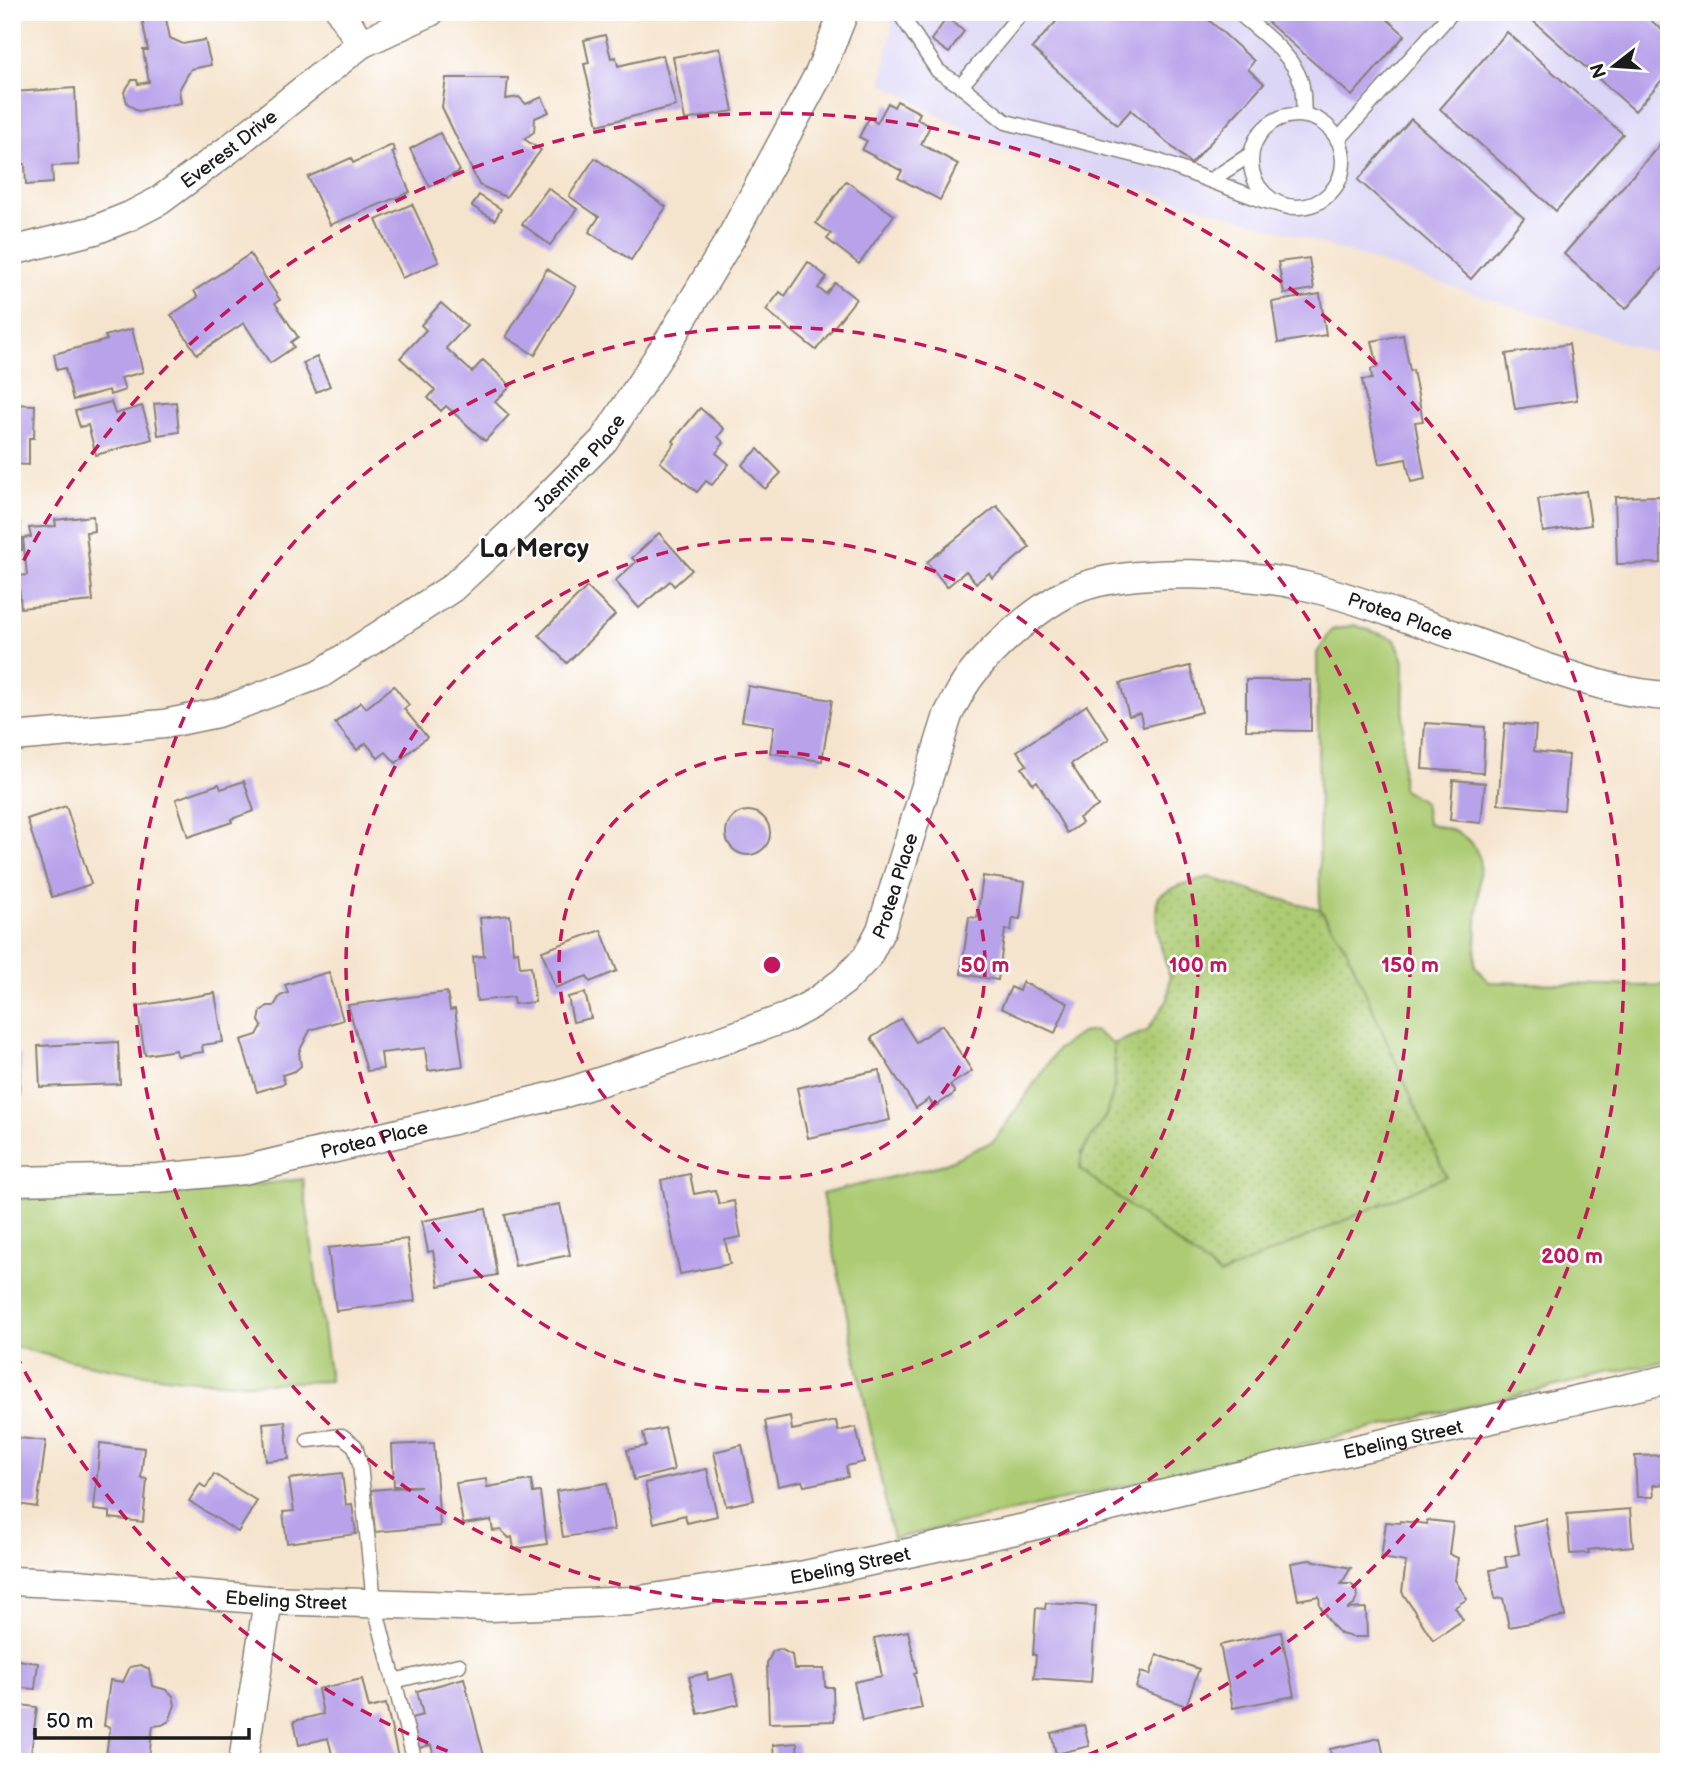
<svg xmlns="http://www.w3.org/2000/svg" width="1681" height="1774" font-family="'Balsamiq Sans',sans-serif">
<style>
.built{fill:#dcd6f6}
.grass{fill:#accb72;stroke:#647447;stroke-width:2}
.garden{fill:url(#garden-dots);stroke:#647447;stroke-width:2}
.building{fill:#b8a2ea}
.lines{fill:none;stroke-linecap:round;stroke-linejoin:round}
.lane-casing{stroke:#888074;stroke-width:17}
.street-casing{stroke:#888074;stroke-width:31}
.lane{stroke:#fff;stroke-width:14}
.street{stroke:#fff;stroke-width:28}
.ring{fill:none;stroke:#c2185b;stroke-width:3.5;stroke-dasharray:12 9}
.labels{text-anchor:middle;stroke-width:5;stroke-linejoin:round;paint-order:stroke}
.street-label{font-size:19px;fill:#1c1c1c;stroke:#fff}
.district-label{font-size:26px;font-weight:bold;fill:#1c1c1c;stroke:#fff}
.centre{fill:#c2185b;stroke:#fff;stroke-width:3.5}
.ring-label{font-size:21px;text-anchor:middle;font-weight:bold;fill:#c2185b;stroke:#fff;stroke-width:5;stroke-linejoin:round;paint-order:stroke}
</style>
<defs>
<pattern id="garden-dots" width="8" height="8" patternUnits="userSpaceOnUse" patternTransform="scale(1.75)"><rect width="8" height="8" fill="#accb72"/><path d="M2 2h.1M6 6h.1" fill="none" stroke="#93ae62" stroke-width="1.8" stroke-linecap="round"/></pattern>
</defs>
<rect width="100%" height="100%" fill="#fff"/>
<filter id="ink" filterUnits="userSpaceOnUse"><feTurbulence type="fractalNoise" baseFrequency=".0143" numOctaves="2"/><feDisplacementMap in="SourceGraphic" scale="14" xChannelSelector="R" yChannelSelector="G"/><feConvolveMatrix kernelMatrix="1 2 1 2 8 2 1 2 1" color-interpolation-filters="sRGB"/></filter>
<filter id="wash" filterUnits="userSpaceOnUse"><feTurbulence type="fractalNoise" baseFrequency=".00686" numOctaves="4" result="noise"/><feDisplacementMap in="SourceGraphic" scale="28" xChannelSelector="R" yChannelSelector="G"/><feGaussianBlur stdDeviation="1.57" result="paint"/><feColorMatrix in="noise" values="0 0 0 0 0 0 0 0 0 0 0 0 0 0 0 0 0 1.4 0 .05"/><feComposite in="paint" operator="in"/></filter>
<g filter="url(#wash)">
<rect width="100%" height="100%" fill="#f5e4cd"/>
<polygon class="built" points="894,12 1669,12 1669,358 1289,233 997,148 882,83"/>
<g class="grass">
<path d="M 1354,625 L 1395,639 L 1404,661 L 1402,788 L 1424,802 L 1427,823 C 1452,830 1470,832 1480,859 L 1475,966 L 1489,982 L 1640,986 L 1669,985 L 1669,1360 L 893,1539 L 822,1194 L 941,1165 L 994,1141 L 1058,1049 L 1081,1033 L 1095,1031 L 1113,1044 L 1117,1081 L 1105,1117 L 1080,1154 L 1346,948 L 1320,909 L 1317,653 L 1332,630 Z"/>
<path d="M 303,1179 L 330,1381 C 300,1382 269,1384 239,1383 C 161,1380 88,1367 12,1346 L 12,1199 L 192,1193 Z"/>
</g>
<path class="garden" d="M 1209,877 L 1257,893 L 1320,909 L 1346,948 L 1446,1176 L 1220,1275 L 1080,1169 C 1080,1144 1097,1135 1106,1115 C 1117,1087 1116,1073 1113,1044 L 1147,1031 L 1168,999 L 1170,977 L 1159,940 L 1156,917 L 1157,902 L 1160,895 L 1180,885 Z"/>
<g id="blocks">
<g class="building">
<polygon points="1065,12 1200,12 1254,61 1248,69 1264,83 1191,164 1131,110 1117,125 1032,48"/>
<polygon points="1256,12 1379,12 1405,35 1352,96"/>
<polygon points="1523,12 1641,12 1669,36 1669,72 1635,111"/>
<polygon points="165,14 170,38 183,44 205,40 211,65 191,69 179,90 181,103 138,111 127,103 124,92 132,80 137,80 138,84 149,82 143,50 148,50 142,18"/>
<polygon points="947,18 964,31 949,53 931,40"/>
<polygon points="1507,32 1623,134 1556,211 1440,109"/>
<polygon points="605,35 611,58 616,57 618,66 663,55 676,106 598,125 584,64 589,63 584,40"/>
<polygon points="720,48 733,111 685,120 673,57"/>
<polygon points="446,78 508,78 506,99 519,97 526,104 542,97 549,112 535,118 534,132 524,139 541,150 506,197 479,185 442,107"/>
<polygon points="75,88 79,165 52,166 53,183 26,185 25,164 12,165 12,92"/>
<polygon points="897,101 920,113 917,119 930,126 921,144 958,164 940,200 898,178 902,171 862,150 867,141 859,137 869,118 877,123 888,103 894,107"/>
<polygon points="1411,119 1524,218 1471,279 1358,180"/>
<polygon points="440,133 460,171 430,187 410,149"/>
<polygon points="1669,134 1669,260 1626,309 1564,254"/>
<polygon points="392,145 395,151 392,152 410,192 330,225 308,177 351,158 353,163"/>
<polygon points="595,158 666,207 631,260 589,232 599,217 569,196"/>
<polygon points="846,181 894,215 859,264 827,239 831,234 816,223"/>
<polygon points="548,188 577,209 550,245 522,224"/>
<polygon points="479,195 501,209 495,220 472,206"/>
<polygon points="412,204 439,262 402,278 376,220"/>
<polygon points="250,254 280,300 275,303 298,337 291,342 294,347 270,363 244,323 197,354 171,315 198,297 194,291"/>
<polygon points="1309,258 1314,289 1284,294 1278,262"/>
<polygon points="808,262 827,277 818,288 826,294 835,283 856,299 816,350 766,310 780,292 785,296"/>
<polygon points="547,269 576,287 535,355 506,337"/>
<polygon points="1320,294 1326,335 1278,343 1272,302"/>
<polygon points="441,303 467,326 446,348 472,372 483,360 511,386 495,402 509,415 485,441 446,406 441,411 428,398 435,390 400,358 426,330 421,325"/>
<polygon points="132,329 143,372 121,378 125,390 110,395 109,390 73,400 65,368 57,370 54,354 107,340 105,336"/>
<polygon points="1403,335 1410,371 1413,370 1423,421 1415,422 1425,479 1411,482 1406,459 1379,464 1362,380 1372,379 1371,369 1378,367 1372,341"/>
<polygon points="1569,344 1577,400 1515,409 1506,354"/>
<polygon points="317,357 330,386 316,392 303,363"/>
<polygon points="111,402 115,414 142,406 152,439 96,455 88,425 80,427 75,411"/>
<polygon points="176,402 179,432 158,435 154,404"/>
<polygon points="12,404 35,405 34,438 29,438 29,465 12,464"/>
<polygon points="700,408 724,429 718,437 724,443 716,453 729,464 712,485 706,481 697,492 660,462 675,443 673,441"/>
<polygon points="758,449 781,473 765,489 742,465"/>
<polygon points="1586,491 1591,525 1543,532 1538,499"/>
<polygon points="1660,496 1661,563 1617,564 1615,497"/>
<polygon points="997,506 1030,547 992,578 989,573 976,583 966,571 947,587 927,562"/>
<polygon points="93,516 94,531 86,532 93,601 21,608 18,576 27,575 23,538 31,537 29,528 56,526 55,520"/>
<polygon points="12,522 20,522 22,550 12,550"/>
<polygon points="659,533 692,570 674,586 670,581 639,608 615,581 636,562 632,558"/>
<polygon points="587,587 615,615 567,663 539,635"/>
<polygon points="1190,666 1202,712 1143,727 1140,713 1129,716 1120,683"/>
<polygon points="1246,680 1311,680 1311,731 1246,730"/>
<polygon points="394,686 409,705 404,709 427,737 396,763 386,752 378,758 366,743 357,750 335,723 361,702 366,708"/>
<polygon points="748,686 832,700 822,761 770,753 774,726 742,721"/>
<polygon points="1087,705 1109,739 1071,764 1098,806 1079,818 1082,823 1067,833 1037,781 1033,784 1022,768 1027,765 1017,751"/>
<polygon points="1425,723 1485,727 1483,773 1422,769"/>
<polygon points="1505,723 1536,726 1534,751 1569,755 1564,810 1498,804"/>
<polygon points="1453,780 1485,783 1481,823 1450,820"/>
<polygon points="244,781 254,811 231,819 232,822 188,837 176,799 219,784 221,789"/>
<polygon points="66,806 91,884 52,897 27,819"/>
<circle cx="748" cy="833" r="22"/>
<polygon points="983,876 1025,882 1020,919 1013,918 1011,930 1005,930 998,980 961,974 969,917 977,918"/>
<polygon points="510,915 513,952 518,951 520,967 531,966 535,1002 514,1004 513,997 477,1001 473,957 484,956 480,918"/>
<polygon points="601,930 617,971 590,982 587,976 555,988 542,951"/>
<polygon points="329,972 343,1020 310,1030 299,1052 301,1066 295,1071 282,1075 285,1083 257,1092 241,1040 257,1035 262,1026 259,1021 261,1011 268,1006 274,1006 280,996 288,993 285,985"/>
<polygon points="1022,982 1068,1003 1055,1033 1001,1008 1011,987 1019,991"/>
<polygon points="447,992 450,1010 455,1009 463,1066 428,1071 425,1048 381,1053 383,1069 367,1071 348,1005"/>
<polygon points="215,993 223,1042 202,1045 203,1052 177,1056 176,1050 145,1055 137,1006"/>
<polygon points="585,993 591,1018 573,1022 568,997"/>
<polygon points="901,1019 916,1042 942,1025 972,1071 950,1085 955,1093 934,1107 929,1099 916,1108 871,1038"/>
<polygon points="118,1042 120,1084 40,1087 38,1046"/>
<polygon points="12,1055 21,1055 18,1111 12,1111"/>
<polygon points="879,1070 890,1120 808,1138 797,1088"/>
<polygon points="690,1174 694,1194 715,1190 719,1204 734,1201 741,1237 725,1240 730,1264 680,1274 661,1180"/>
<polygon points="560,1204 570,1255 515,1266 505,1215"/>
<polygon points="486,1209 497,1275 439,1286 433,1251 428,1252 422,1221"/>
<polygon points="407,1239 415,1301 336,1311 328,1248"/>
<polygon points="790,1416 792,1430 836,1421 838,1431 856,1427 864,1462 846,1466 848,1477 804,1486 802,1481 778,1486 765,1421"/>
<polygon points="285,1421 289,1459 266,1461 263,1423"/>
<polygon points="665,1428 674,1470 634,1480 627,1450 646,1446 643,1433"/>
<polygon points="12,1437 46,1441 37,1507 12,1503"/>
<polygon points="100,1443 144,1448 141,1478 147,1479 143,1522 110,1518 110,1512 94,1510"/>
<polygon points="434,1443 440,1526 375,1532 371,1490 421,1486 394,1486 392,1445"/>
<polygon points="742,1445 754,1500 726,1506 714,1452"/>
<polygon points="1669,1455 1669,1484 1653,1485 1654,1497 1637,1497 1635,1456"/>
<polygon points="707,1469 717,1516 687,1523 685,1515 654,1523 645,1483"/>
<polygon points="342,1473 346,1505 352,1504 356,1534 287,1543 283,1512 294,1511 289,1479"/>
<polygon points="214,1474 257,1501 238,1532 189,1501 200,1484 206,1488"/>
<polygon points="486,1479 487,1487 531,1480 533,1493 540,1492 547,1544 514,1549 512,1537 509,1538 501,1530 493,1531 491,1520 463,1524 456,1483"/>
<polygon points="607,1483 614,1530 563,1537 556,1491"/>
<polygon points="1630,1509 1633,1546 1588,1550 1589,1553 1570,1554 1567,1514"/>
<polygon points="1546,1519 1565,1616 1509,1627 1503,1598 1495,1599 1490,1570 1507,1567 1505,1557 1519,1554 1514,1526"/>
<polygon points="1427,1520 1453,1523 1449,1554 1458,1558 1455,1580 1467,1599 1455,1607 1463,1620 1433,1640 1402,1592 1406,1562 1381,1558 1386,1522 1400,1523 1400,1521 1427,1524"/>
<polygon points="1310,1560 1351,1568 1341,1584 1351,1584 1356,1589 1357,1597 1354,1605 1347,1609 1366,1608 1367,1637 1352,1637 1341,1634 1331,1624 1320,1606 1319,1596 1298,1600 1291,1563"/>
<polygon points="1046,1603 1096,1606 1091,1682 1034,1678 1036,1655 1033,1655 1036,1608 1045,1609"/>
<polygon points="908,1631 917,1672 914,1673 922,1708 862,1721 854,1682 882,1676 874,1638"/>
<polygon points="1281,1632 1294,1696 1233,1708 1220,1645"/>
<polygon points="780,1649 792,1655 794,1669 824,1669 825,1687 833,1687 834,1721 769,1723 767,1663 773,1651"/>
<polygon points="1157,1655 1199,1669 1186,1706 1136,1688 1141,1672 1150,1675"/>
<polygon points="12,1659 38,1663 35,1689 12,1687"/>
<polygon points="141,1665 149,1669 152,1686 167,1690 173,1696 175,1705 169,1721 162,1725 153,1726 149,1757 159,1762 105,1762 110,1727 104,1726 110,1680 123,1682 130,1667"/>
<polygon points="707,1673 708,1680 732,1674 739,1704 698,1714 689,1677"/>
<polygon points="464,1678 484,1756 461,1762 435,1762 431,1745 419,1748 411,1718 423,1715 417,1691"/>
<polygon points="362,1679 369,1708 386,1704 399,1762 334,1762 328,1738 299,1745 294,1721 323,1714 318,1689"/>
<polygon points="12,1704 37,1707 30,1762 12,1762"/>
<polygon points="1084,1725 1089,1746 1056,1754 1051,1733"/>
<polygon points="1380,1738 1385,1762 1332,1762 1330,1749"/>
<polygon points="797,1743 798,1762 774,1762 773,1745"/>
</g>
</g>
</g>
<g filter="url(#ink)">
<use href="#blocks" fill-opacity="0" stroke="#888074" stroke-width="2"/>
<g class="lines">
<defs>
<g id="lane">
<polyline points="899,12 938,71 961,86 1006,122 1158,161 1262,200 1289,207"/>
<path d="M 1238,12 C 1259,31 1292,53 1301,82 C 1304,92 1303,105 1304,115"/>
<polyline points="961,86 1022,12"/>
<circle cx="1297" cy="161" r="46"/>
<polyline points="1338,140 1452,12"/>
<polyline points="1211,180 1251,154"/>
<polyline points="308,1440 342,1436 355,1446 360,1464 374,1603 415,1762"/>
<polyline points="394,1681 459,1665"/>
</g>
<g id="street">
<polyline points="341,12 361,44"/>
<path id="s1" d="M 12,251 L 95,230 L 130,216 L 159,201 L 228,150 L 361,44 L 430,12"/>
<path id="s2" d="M 12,737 L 164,724 L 217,713 L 320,674 L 452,588 L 522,523 L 604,440 L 670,339 L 732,236 L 820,72 L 844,12"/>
<path id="s3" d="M 12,1181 L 157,1178 L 244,1170 L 562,1094 L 673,1058 L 788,1017 L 814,1003 L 844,981 L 867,957 L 881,930 L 948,715 C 953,705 958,696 963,687 C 984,653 1042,602 1079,588 C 1133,567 1248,573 1305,586 C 1337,593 1370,605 1401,616 C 1451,633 1500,652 1551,669 C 1589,682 1628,694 1669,696"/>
<path id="s4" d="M 12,1581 L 77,1584 L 268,1600 L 491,1607 L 633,1601 L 805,1575 L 1020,1529 L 1243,1475 L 1669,1379"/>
<polyline points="243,1762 268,1600"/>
</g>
</defs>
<use href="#lane" class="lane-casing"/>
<use href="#street" class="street-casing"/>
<use href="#lane" class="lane"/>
<use href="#street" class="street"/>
</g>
</g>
<g class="ring">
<circle cx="772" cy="965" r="213"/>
<circle cx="772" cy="965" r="426"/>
<circle cx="772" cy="965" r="638"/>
<path d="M467 1759A851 851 0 0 1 14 1351M14 579A851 851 0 1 1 1077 1759"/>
</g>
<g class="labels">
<g class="street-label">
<text dy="7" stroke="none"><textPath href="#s1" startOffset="243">Everest Drive</textPath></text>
<text dy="7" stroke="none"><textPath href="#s2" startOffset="653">Jasmine Place</textPath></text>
<text dy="7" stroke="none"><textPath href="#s3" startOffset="1668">Protea Place</textPath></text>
<text dy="7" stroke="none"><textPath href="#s3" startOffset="975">Protea Place</textPath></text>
<text dy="7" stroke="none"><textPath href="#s3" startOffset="366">Protea Place</textPath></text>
<text dy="7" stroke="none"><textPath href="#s4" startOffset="1409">Ebeling Street</textPath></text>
<text dy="7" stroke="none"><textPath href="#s4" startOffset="842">Ebeling Street</textPath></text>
<text dy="7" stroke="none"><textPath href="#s4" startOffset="275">Ebeling Street</textPath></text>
</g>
<g class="district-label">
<text x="534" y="557">La Mercy</text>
</g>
</g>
<circle cx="772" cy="965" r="10" class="centre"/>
<g class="ring-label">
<text x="985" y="972">50 m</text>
<text x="1198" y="972">100 m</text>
<text x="1410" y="972">150 m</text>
<text x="1572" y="1263">200 m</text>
</g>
<rect width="1681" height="1774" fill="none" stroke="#fff" stroke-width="42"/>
<g transform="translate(1614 66) rotate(253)" stroke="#ffffff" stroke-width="5" paint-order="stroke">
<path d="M0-5L12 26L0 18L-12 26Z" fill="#1c1c1c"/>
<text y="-10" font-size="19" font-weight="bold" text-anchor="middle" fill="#1c1c1c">N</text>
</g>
<path d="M35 1728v10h214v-10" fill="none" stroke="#1c1c1c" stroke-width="3.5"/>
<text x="46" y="1728" font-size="21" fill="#1c1c1c" stroke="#ffffff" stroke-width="5" paint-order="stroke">50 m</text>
</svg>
